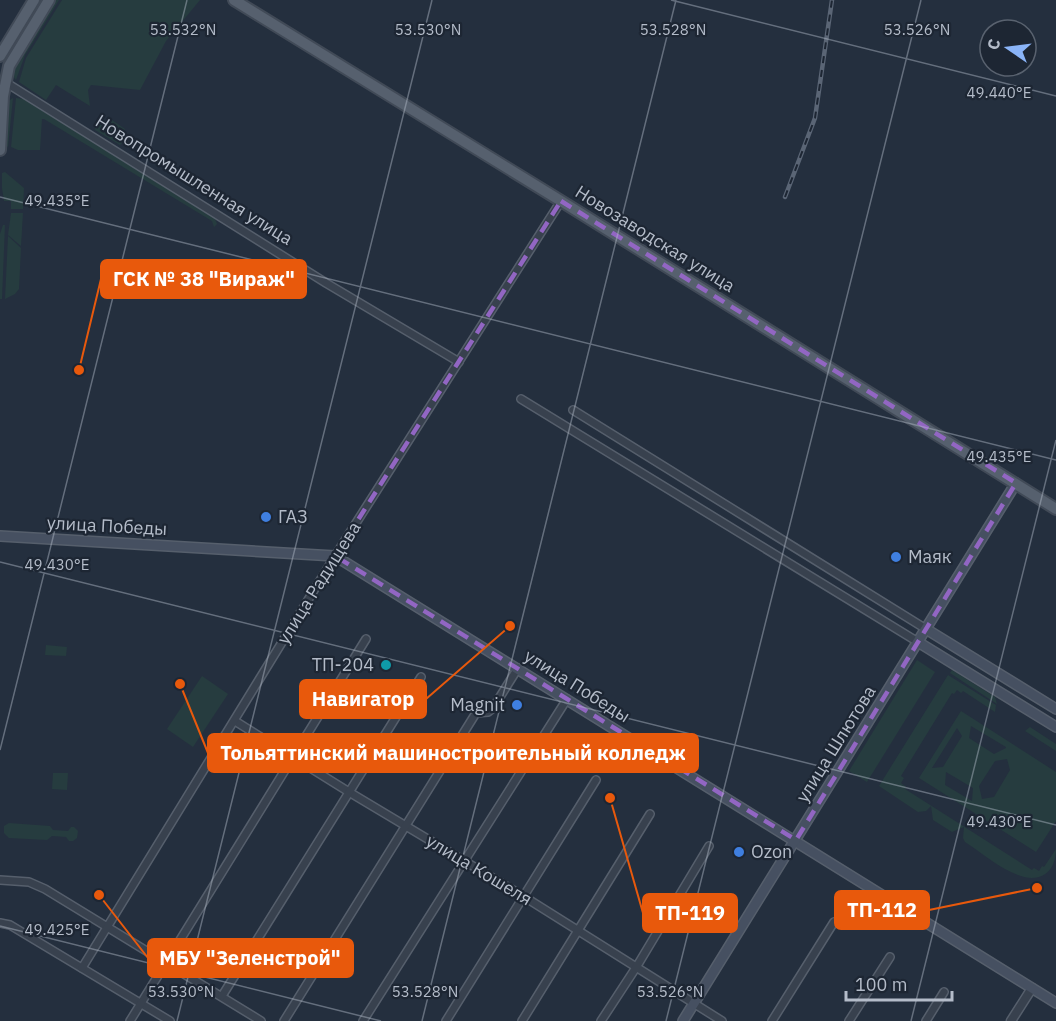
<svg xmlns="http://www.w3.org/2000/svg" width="1056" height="1021" font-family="'IBM Plex Sans',sans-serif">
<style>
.green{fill:#263c3f;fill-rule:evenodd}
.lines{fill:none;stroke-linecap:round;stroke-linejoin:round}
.minor-casing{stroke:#565f6c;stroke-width:10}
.tertiary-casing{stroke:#565f6c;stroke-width:11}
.secondary-casing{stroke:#565f6c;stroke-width:12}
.primary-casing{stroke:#414a57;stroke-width:14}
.minor{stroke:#38414e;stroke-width:7}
.tertiary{stroke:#38414e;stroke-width:8}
.secondary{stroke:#465061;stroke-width:9}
.primary{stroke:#56606e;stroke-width:10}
.rail-casing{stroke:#5a6575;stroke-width:4.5}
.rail{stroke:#1d2633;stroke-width:2;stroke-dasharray:7;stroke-linecap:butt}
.marked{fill:none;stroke:#9266c3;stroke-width:4.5;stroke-dasharray:12 8;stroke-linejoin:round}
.ticks{fill:none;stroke:#b4bcc9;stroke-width:1.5;stroke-opacity:0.45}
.shop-dot{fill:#3f7fe0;stroke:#1d2633;stroke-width:2}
.culture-dot{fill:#0f9aa8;stroke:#1d2633;stroke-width:2}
.labels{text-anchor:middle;stroke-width:4.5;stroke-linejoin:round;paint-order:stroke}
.street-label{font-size:18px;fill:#b4bcc9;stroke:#1d2633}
.poi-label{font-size:18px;fill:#b4bcc9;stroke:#1d2633;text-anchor:start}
.ticks-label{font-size:15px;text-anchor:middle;fill:#b4bcc9;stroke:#1d2633;stroke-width:4.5;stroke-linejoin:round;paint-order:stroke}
.leader{fill:none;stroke:#e8590c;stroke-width:2}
.callout-dot{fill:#e8590c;stroke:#1d2633;stroke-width:2}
.callout{fill:#e8590c;stroke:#e8590c;stroke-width:2}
.callout-label{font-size:20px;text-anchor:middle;font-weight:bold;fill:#fff}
</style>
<rect width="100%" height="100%" fill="#242f3e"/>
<g class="green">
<polygon points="52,0 59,0 25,55 16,80 13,76 18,57"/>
<polygon points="62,0 200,0 166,41 140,90 91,85 88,90 90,106 56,85 46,100 19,82 26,58"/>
<polygon points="13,98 8,147 5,145 7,102"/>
<polygon points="16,98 24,99 215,219 217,224 214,227 212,221 44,119 42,119 40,150 18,150 11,147"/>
<polygon points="109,118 125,129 123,142 120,145 95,130 96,125"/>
<polygon points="5,172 24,188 23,209 11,209 11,201 4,201 2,188 2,173"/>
<polygon points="11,213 23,213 21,246 8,235"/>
<polygon points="3,225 5,225 2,299 0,299 0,234"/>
<polygon points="8,236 21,248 19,289 15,294 5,299"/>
<polygon points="46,645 67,647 66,656 45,655"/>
<polygon points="917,660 935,672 867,782 849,771"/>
<polygon points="952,670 995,697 997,704 950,673"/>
<path d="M 948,675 L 996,705 L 995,712 L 963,691 L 961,693 L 957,690 L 954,694 L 952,693 L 901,776 L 904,778 L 901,783 L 906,787 L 905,789 L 1032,870 L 1034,868 L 1039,871 L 1042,866 L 1044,867 L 1056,849 C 1056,872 1040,884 1018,875 C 999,868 982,853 965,842 L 963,838 L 964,827 L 952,832 L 933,820 L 931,806 L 926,811 L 918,812 L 879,786 Z"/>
<polygon points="202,676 228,694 193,747 167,729"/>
<path d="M 961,711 L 1056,772 L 1056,821 L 1036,852 L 919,778 ZM 971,726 L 1006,747 L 1006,748 L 994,754 L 969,738 ZM 957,728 L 962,736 L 943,767 L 932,768 ZM 1007,759 L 1010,770 L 994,797 L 982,799 L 979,786 L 995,761 ZM 946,772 L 973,788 L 972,801 L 945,785 Z"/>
<polygon points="1030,727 1056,744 1056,751 1025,731"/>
<polygon points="53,773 68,773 67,790 52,789"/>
<polygon points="9,823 50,826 53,830 68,831 71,827 74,827 78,831 77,838 73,841 69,841 66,837 52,836 47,840 9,838 4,833 4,826"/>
</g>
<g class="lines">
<defs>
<g id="minor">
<polyline points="5,82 326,283 459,362"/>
<polyline points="521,399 918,642"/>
<polyline points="573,410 926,629"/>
<polyline points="235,721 349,792 523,896 722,1021"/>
<polyline points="0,880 29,882 45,889 261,1021"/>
<polyline points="0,923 10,925 170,1021"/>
<polyline points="82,968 335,556 561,201"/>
<polyline points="222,996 421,677"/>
<polyline points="130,1021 366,639"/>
<polyline points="284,1021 476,713 488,712 493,708 518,668"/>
<polyline points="363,1021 567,699"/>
<polyline points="446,1021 596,780"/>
<polyline points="522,1021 650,814"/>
<polyline points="601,1021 637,966 709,846"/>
<polyline points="772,1021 834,922"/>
<polyline points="849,1021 890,957"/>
<polyline points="926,1021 944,992"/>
</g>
<polyline id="tertiary" points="1011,1021 1032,988"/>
<g id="secondary">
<polyline points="0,536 335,556 1056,1003"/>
<polyline points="926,629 1056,709"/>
<polyline points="918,642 1056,727"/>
<polyline points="683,1021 1016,483"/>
</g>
<g id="primary">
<polyline points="234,0 561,201 1056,509"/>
<polyline points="0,56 34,0"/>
<polyline points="0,150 3,96 9,66 49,0"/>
</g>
</defs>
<use href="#minor" class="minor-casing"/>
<use href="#tertiary" class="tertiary-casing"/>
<use href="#secondary" class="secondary-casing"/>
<use href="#primary" class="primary-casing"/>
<use href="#minor" class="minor"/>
<use href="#tertiary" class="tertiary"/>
<use href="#secondary" class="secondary"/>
<use href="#primary" class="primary"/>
<defs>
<polyline id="rail" points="785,197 815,118 832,0"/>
</defs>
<use href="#rail" class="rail-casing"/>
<use href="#rail" class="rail"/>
</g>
<path class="marked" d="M 561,201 L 1016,483 L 796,840 L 335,556 Z"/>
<path class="ticks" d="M 671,0 L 1056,96M 0,197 L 1056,460M 0,562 L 1056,825M 0,750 L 187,0M 0,926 L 381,1021M 177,1021 L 432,0M 422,1021 L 676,0M 666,1021 L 921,0M 911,1021 L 1056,440"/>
<g class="shop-dot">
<circle cx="266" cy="517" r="6"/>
<circle cx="896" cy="557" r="6"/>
<circle cx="517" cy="705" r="6"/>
<circle cx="739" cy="852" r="6"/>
</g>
<circle class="culture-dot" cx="386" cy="665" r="6"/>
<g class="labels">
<g class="street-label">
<text transform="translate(194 180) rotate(32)" y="6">Новопромышленная улица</text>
<text transform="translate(655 239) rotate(32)" y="6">Новозаводская улица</text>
<text transform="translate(107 526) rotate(3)" y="6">улица Победы</text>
<text transform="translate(319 583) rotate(-58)" y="6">улица Радищева</text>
<text transform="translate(577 686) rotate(32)" y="6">улица Победы</text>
<text transform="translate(836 744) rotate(-58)" y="6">улица Шлютова</text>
<text transform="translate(479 870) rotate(31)" y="6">улица Кошеля</text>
</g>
<g class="poi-label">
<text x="278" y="523">ГАЗ</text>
<text x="908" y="563">Маяк</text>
<text x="374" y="671" text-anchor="end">ТП-204</text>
<text x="505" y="711" text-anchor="end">Magnit</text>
<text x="751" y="858">Ozon</text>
</g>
</g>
<g class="ticks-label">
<text x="183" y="35">53.532°N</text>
<text x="428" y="35">53.530°N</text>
<text x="673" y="35">53.528°N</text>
<text x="917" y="35">53.526°N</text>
<text x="999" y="98">49.440°E</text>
<text x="57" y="206">49.435°E</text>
<text x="999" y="462">49.435°E</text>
<text x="57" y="570">49.430°E</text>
<text x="999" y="827">49.430°E</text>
<text x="57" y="935">49.425°E</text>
<text x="181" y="997">53.530°N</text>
<text x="425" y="997">53.528°N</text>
<text x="670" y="997">53.526°N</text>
</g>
<path class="leader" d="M79 370L101 279M510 626L426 699M180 684L208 753M1037 888L929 910M610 798L643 913M99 895L148 958"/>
<g class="callout-dot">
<circle cx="79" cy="370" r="6"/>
<circle cx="510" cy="626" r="6"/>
<circle cx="180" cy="684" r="6"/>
<circle cx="1037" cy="888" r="6"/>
<circle cx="610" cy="798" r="6"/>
<circle cx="99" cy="895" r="6"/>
</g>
<g class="callout">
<rect x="101" y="260" width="205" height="38" rx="6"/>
<rect x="300" y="680" width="126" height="38" rx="6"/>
<rect x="208" y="734" width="490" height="38" rx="6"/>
<rect x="835" y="891" width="94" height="38" rx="6"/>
<rect x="643" y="894" width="94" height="38" rx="6"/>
<rect x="148" y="939" width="205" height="38" rx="6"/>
</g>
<g class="callout-label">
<text x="204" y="286">ГСК № 38 "Вираж"</text>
<text x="363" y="706">Навигатор</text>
<text x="453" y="760">Тольяттинский машиностроительный колледж</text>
<text x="882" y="917">ТП-112</text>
<text x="690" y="920">ТП-119</text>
<text x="250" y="965">МБУ "Зеленстрой"</text>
</g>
<g transform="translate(1008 48) rotate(284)"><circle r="28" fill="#1d2633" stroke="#59626f" stroke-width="1.5"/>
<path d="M0-4.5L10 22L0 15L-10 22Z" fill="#8ab4f8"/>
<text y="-9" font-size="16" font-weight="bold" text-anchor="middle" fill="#b4bcc9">С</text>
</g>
<path d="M846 991v9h106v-9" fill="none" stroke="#b4bcc9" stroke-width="3"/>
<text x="855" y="991" font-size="18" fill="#b4bcc9" stroke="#1d2633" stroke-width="4.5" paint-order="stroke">100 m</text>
</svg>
